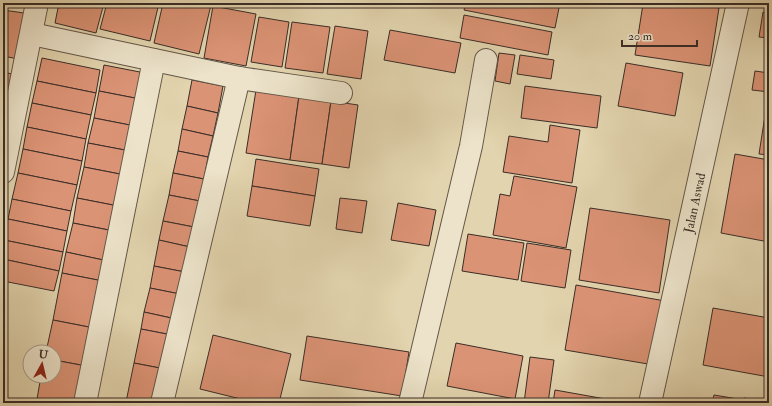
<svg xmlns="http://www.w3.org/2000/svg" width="772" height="406" font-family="'IM FELL Double Pica',serif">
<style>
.building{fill:#db9375;stroke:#3a2d27}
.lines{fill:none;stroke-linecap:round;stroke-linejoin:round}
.minor-casing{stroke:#645749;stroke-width:24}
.minor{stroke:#ece3ca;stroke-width:22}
.labels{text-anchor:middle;stroke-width:4;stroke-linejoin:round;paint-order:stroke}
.street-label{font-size:13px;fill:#3a2d27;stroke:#ece3ca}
</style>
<rect width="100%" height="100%" fill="#e2d4ae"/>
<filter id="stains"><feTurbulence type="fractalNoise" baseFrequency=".005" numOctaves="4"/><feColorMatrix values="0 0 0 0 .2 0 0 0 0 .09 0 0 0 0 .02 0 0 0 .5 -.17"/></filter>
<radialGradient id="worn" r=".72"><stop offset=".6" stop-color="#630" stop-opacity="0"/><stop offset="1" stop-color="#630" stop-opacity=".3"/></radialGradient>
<g class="building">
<polygon points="59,3 104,3 96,33 55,23"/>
<polygon points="107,3 159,3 150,41 100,29"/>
<polygon points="163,3 204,3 211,5 199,54 154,43"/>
<polygon points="466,3 560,3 555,28 464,10"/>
<polygon points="658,3 686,3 719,8 710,66 635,55 643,4 657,6"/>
<polygon points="213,6 256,14 246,66 204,58"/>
<polygon points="3,10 31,14 23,60 3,56"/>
<polygon points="763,12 769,13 769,38 759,37"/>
<polygon points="464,15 552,32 548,55 460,38"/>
<polygon points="259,17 289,22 282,67 251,62"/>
<polygon points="292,22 330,27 323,73 285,68"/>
<polygon points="335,26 368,31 361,79 327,74"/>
<polygon points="390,30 461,43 455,73 384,60"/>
<polygon points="499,53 515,55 510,84 495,81"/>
<polygon points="520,55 554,60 551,79 517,74"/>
<polygon points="42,58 100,70 96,93 37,81"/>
<polygon points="626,63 683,73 675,116 618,106"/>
<polygon points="104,65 145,73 140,99 99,91"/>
<polygon points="755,71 769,73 769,92 752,90"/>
<polygon points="3,72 12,74 6,110 3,110"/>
<polygon points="192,80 223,86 218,113 187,106"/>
<polygon points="37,81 96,93 91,115 32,103"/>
<polygon points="525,86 601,96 597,128 521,118"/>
<polygon points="256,90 299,96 290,160 246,153"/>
<polygon points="99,91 140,99 135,126 94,118"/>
<polygon points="299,96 331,101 322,164 290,160"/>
<polygon points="768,96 769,96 769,155 759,154"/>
<polygon points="331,101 358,105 349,168 322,164"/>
<polygon points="32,103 91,115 86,139 27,127"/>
<polygon points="187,106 218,113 213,136 182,129"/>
<polygon points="94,118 135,126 130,151 88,143"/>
<polygon points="550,125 580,130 572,183 503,172 509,136 548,142"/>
<polygon points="27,127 86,139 82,161 23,149"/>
<polygon points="182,129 213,136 208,157 178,151"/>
<polygon points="88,143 130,151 125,175 84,167"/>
<polygon points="23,149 82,161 77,185 18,173"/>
<polygon points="178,151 208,157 204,179 173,173"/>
<polygon points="735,154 769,160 769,242 721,233"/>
<polygon points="256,159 319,169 315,196 252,186"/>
<polygon points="84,167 125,175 118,206 77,198"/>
<polygon points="18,173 77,185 71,211 12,199"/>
<polygon points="173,173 204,179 200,201 169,195"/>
<polygon points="514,176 577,187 566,248 493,235 500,194 510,196"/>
<polygon points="252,186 315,196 310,226 247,216"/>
<polygon points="169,195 200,201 194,227 163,221"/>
<polygon points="77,198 118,206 114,231 73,223"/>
<polygon points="340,198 367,201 362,233 336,229"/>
<polygon points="12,199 71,211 67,231 8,219"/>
<polygon points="398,203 436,210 429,246 391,240"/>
<polygon points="590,208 670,220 659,293 579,280"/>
<polygon points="8,219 67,231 63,252 4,240"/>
<polygon points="163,221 194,227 190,247 159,240"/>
<polygon points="73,223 114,231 108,261 66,252"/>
<polygon points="468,234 524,243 518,280 462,271"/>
<polygon points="4,240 63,252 59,271 3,259"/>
<polygon points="159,240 190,247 185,272 154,266"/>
<polygon points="527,243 571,250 565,288 521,281"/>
<polygon points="66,252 108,261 103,281 62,273"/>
<polygon points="3,259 59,271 54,291 3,281"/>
<polygon points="154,266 185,272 180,294 150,288"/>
<polygon points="62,273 103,281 94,328 53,320"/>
<polygon points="576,285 665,301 654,365 565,350"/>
<polygon points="150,288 180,294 176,319 144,312"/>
<polygon points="713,308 769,318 769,377 703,365"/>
<polygon points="144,312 176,319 172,335 141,329"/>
<polygon points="53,320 94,328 86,366 54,360 54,352 46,352"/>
<polygon points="141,329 172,335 165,369 134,363"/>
<polygon points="213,335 291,354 279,403 257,403 200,389"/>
<polygon points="307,336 409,352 402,396 300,380"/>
<polygon points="456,343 523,356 515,399 447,386"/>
<polygon points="530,357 554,360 548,403 524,403"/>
<polygon points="54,360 86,366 79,403 54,403 37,399 41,376 54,376"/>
<polygon points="134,363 165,369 158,403 133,403 126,402"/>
<polygon points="555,390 628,403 553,403"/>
<polygon points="714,395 738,399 737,403 712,403"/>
<polygon points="744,398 767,402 767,403 743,403"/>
</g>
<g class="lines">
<defs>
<g id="minor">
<polyline points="32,34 239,78 341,93"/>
<polyline points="3,172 37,3"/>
<polyline points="85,403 154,60"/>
<polyline points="162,403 239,78"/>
<polyline points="410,403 471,146 486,60"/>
<path id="s1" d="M 650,403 L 738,3"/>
</g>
</defs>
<use href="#minor" class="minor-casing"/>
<use href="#minor" class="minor"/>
</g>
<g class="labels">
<g class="street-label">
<text dy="5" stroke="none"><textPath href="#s1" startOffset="205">Jalan Aswad</textPath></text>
</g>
</g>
<rect width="772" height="406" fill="none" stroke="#e2d4ae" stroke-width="16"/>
<rect x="4" y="4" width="764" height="398" fill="none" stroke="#3a2d27" stroke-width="2"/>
<rect x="8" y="8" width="756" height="390" fill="none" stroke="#3a2d27"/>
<g transform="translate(42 364) rotate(8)"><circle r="19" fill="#ece3ca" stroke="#a59a89"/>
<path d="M0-3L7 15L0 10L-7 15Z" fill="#8f2418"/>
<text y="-6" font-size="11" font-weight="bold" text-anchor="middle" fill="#3a2d27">U</text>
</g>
<path d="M622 40v6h75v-6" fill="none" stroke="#3a2d27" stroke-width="2"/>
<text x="628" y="40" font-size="12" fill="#3a2d27" stroke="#ece3ca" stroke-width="3" paint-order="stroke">20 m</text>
<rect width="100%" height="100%" filter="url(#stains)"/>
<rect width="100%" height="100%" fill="url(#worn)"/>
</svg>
